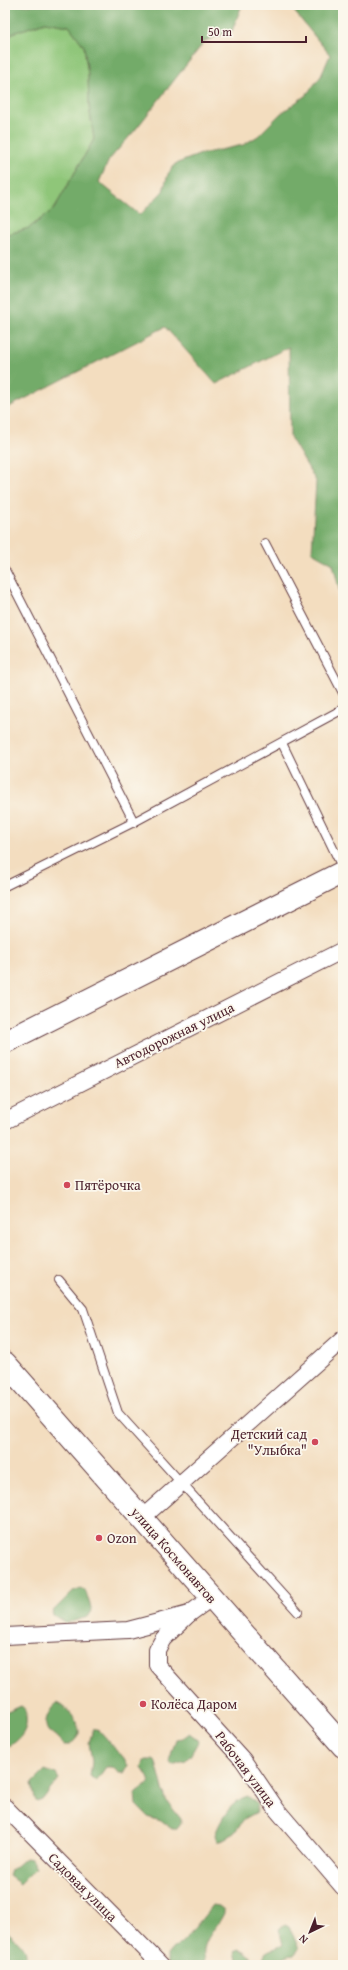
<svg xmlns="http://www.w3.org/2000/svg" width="348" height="1970" font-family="'Gentium Book Plus',serif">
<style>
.green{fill:#8fc679;stroke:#6c7252}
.forest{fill:#73ab69;stroke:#5e654a}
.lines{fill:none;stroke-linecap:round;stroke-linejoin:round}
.lane-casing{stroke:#633c41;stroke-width:10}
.street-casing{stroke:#633c41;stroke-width:18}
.secondary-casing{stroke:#633c41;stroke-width:24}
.lane{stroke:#fff;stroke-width:8}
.street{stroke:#fff;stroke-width:16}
.secondary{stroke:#fff;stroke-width:22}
.poi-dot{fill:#d1495b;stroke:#fbf7ec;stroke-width:1.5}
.labels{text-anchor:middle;stroke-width:3.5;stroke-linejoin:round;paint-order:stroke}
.street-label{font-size:14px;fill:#4a1f2b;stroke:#fbf7ec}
.poi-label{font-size:14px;fill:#4a1f2b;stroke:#fbf7ec;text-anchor:start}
</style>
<rect width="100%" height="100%" fill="#fbf7ec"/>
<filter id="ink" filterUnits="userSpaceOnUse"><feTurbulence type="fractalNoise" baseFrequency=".025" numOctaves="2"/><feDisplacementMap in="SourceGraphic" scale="8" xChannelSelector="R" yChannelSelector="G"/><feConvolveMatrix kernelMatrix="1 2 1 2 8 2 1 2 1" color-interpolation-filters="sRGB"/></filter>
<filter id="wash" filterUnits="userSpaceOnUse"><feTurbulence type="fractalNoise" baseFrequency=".012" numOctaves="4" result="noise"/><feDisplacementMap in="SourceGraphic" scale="16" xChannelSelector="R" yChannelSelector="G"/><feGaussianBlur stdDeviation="0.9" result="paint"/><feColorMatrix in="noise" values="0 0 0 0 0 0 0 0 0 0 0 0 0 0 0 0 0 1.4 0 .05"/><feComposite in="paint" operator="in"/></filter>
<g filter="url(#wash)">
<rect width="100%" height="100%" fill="#f3ddbf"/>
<polygon class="green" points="45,22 69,26 84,46 88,75 89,107 94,139 54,209 29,228 5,235 5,44 13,33"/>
<g class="forest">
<polygon points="5,5 242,5 232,31 205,41 136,129 109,160 99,182 140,215 163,191 168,174 175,164 201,154 243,145 258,136 280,114 306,95 321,76 330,55 289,5 343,5 343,605 333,564 312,552 316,481 290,437 289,347 216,384 165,327 5,409 5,235 29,228 54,209 94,139 89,106 88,75 84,46 69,26 45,22 13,33 5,44"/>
<polygon points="81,1588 86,1592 92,1611 88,1617 66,1623 53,1615 52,1612 73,1591"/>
<path d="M 57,1703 C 66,1705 80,1723 79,1733 C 78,1738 73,1742 70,1745 L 63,1745 C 61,1742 59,1737 55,1735 C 53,1733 51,1733 49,1732 C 41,1723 50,1708 57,1703 Z"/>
<path d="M 21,1706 C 26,1709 26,1712 26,1717 C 28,1733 18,1741 5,1749 L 5,1713 Z"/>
<polygon points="93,1729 98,1729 124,1758 128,1766 124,1773 119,1773 112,1767 106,1767 96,1781 90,1776 92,1762 89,1743"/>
<polygon points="189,1733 196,1738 198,1742 190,1756 185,1761 172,1765 169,1761 176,1739 182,1738"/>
<path d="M 144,1760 L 153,1760 L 156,1762 L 166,1800 L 181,1819 L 181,1823 L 176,1829 L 172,1829 L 161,1821 L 148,1817 L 136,1805 L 135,1793 C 148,1781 156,1788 142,1768 Z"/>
<polygon points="45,1770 56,1774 59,1779 42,1800 37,1802 35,1800 32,1783"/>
<path d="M 248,1796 L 257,1804 L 257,1812 L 244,1819 L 234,1833 L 220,1841 L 217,1841 L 215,1835 C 220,1821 231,1800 248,1796 Z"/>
<polygon points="25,1858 31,1859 36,1868 20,1884 9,1876 11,1870"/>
<path d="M 213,1905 L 219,1906 L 224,1910 L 224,1913 C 217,1929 199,1942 205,1960 L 202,1965 L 167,1965 L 167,1955 L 173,1948 L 181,1943 L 188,1936 Z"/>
<path d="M 285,1924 L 289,1926 L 299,1949 L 294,1955 C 281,1955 278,1965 264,1965 L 261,1961 L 266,1952 L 283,1945 L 279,1929 Z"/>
<path d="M 5,1930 C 14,1938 37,1953 20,1965 L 5,1965 L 5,1959 L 8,1953 L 5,1946 Z"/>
<path d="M 239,1949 C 248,1951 252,1957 255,1965 L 234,1965 L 237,1959 L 235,1951 Z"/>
</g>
</g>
<g filter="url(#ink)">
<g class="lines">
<defs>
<g id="lane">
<polyline points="265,543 343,693"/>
<polyline points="5,570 134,822"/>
<polyline points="282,743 343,869"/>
<polyline points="5,886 134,822 343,709"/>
<polyline points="59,1280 83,1309 118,1413 298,1612"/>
</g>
<g id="street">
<polyline points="5,1121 343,950"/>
<polyline points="142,1518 343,1339"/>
<polyline points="189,1614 163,1639 157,1650 157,1665 243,1760 277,1810 343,1887"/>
<polyline points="5,1636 128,1630 189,1614 211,1598"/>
<polyline points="5,1807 161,1965"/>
</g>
<g id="secondary">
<polyline points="5,1042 343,872"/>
<polyline points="5,1363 343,1746"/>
</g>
</defs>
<use href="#lane" class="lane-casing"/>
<use href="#street" class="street-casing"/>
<use href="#secondary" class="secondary-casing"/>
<use href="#lane" class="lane"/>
<use href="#street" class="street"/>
<use href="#secondary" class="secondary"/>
</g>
</g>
<g class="poi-dot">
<circle cx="67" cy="1185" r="4"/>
<circle cx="315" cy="1442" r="4"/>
<circle cx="99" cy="1538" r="4"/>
<circle cx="143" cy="1704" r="4"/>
</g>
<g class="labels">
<g class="street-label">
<text transform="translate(174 1035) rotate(-26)" y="5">Автодорожная улица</text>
<text transform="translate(174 1555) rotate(49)" y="5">улица Космонавтов</text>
<text transform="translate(246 1769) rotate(53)" y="5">Рабочая улица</text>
<text transform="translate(83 1887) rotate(45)" y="5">Садовая улица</text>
</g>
<g class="poi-label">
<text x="75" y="1190">Пятёрочка</text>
<text x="307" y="1439" text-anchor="end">Детский сад<tspan x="307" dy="16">"Улыбка"</tspan></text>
<text x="107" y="1543">Ozon</text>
<text x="151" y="1709">Колёса Даром</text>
</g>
</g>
<rect width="348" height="1970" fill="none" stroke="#fbf7ec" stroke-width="20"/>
<g transform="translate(310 1932) rotate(223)" stroke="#fbf7ec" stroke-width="3" paint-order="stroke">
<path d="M0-3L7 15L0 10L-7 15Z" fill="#4a1f2b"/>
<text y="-6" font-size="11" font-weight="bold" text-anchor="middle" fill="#4a1f2b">N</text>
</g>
<path d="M202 36v6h104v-6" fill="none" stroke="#4a1f2b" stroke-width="2"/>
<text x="208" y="36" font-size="12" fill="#4a1f2b" stroke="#fbf7ec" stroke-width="3" paint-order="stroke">50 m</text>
</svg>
